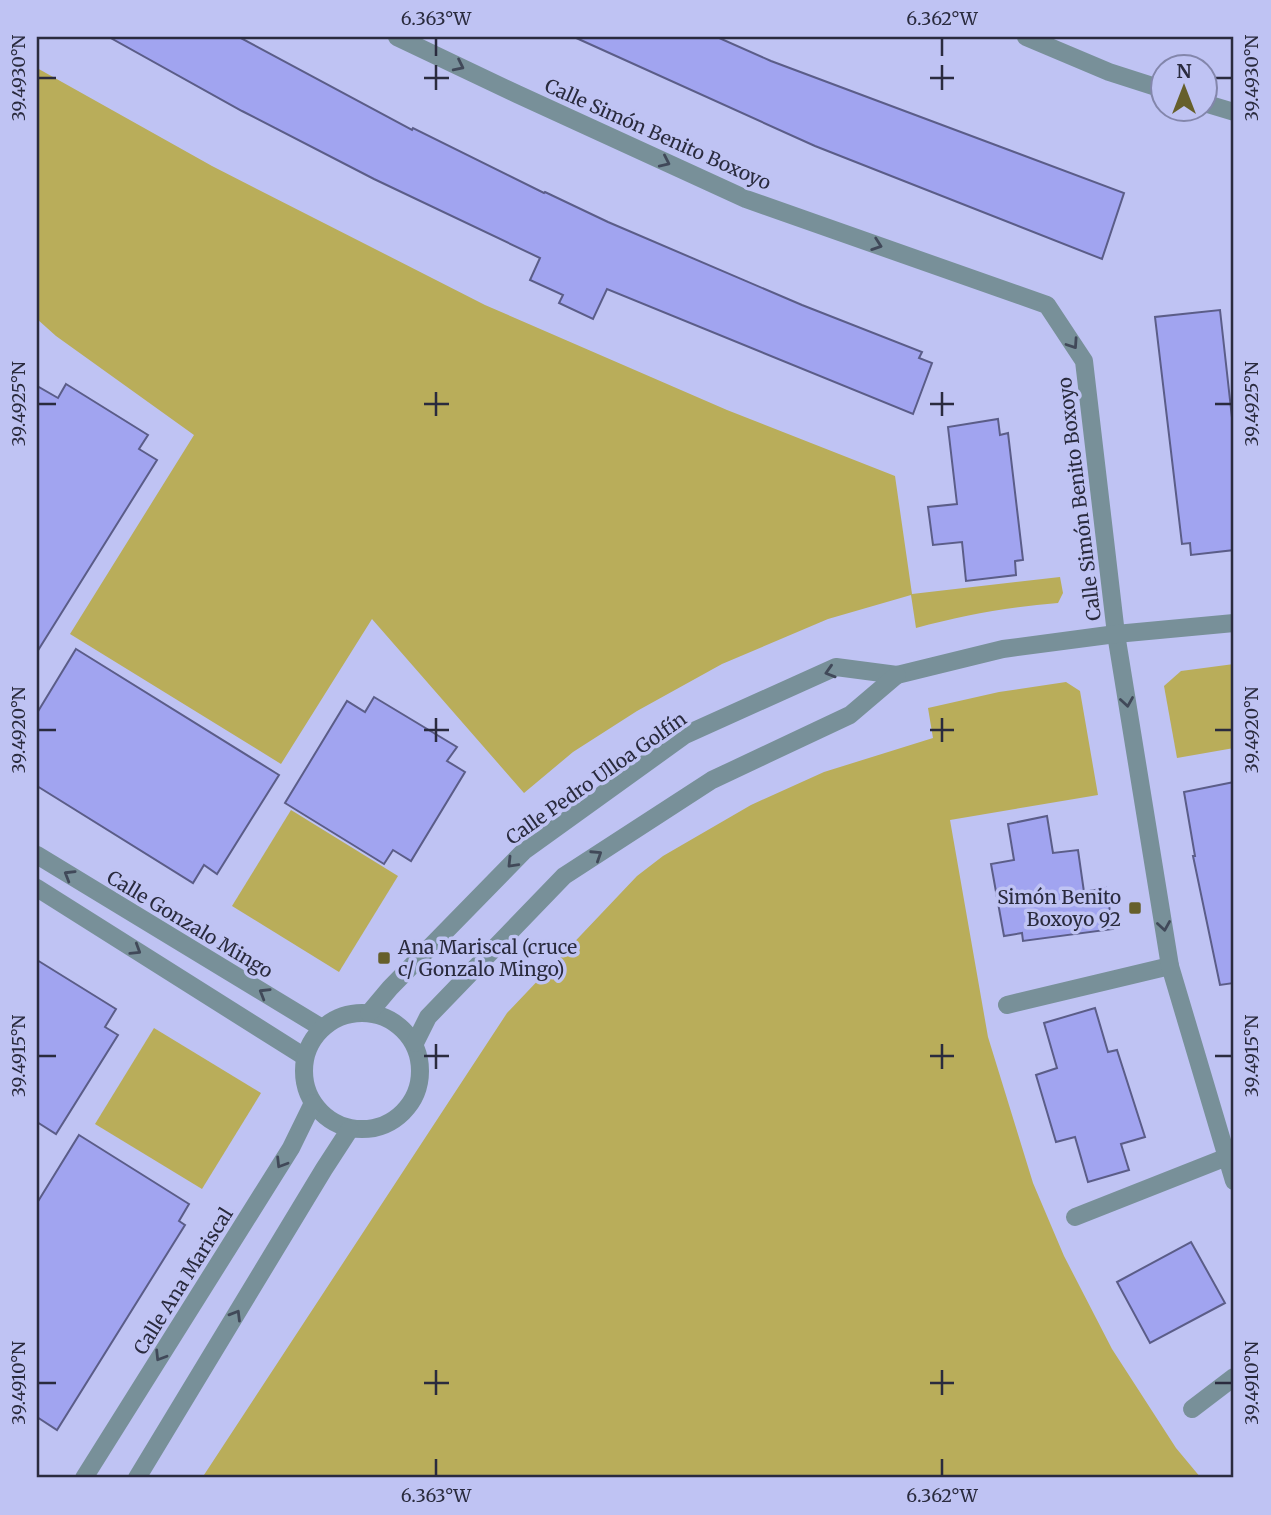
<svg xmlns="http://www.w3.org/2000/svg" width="1271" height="1515" font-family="Merriweather,serif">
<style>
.green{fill:#b9ad5a}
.building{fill:#a1a4f0;stroke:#5b5d88;stroke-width:2}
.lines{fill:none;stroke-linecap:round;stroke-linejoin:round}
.service{stroke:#789099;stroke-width:18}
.pedestrian{stroke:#789099;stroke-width:18}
.minor{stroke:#789099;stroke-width:18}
.oneway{stroke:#414959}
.ticks{fill:none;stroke:#2a2b3e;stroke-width:2.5}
.poi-dot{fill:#665f2b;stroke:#bfc3f3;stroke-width:2.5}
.labels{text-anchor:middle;stroke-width:7;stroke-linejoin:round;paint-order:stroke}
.street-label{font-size:19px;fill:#2a2b3e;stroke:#bfc3f3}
.poi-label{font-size:19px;fill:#2a2b3e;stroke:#bfc3f3;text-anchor:end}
.neatline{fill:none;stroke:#2a2b3e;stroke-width:2.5}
.ticks-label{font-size:18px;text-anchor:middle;fill:#2a2b3e}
</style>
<rect width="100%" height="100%" fill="#bfc3f3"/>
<g class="green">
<path d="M 37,68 L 212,166 L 485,305 L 727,410 L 895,476 L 912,594 L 1060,577 L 1063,593 L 1058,603 C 1009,607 964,615 916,628 L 911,595 L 828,619 L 722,664 L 637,711 L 573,752 L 524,793 L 372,619 L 281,764 L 70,634 L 194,435 L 56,336 L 37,319 Z"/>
<polygon points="1234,664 1234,748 1177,758 1164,686 1181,671"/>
<polygon points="1066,682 1080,691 1098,795 950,820 988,1037 1033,1183 1064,1256 1112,1349 1176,1448 1201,1478 202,1478 507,1013 637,876 663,856 751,805 824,772 933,738 928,708 999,692"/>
<polygon points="291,810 398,876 339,972 232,906"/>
<polygon points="154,1028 261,1093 202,1189 95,1124"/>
</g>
<g class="building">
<polygon points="109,37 239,37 412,130 413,128 544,193 545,192 608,222 802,305 922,352 919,358 932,363 913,414 607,289 593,319 559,303 563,295 530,280 540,258 374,179 242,111"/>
<polygon points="574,37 717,37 771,61 1124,193 1102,259 815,146"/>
<polygon points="1220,310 1234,436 1234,550 1191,555 1190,543 1182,544 1155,317"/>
<polygon points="66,384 148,435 139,449 157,460 37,652 37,386 58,398"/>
<polygon points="998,419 1000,435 1008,433 1023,560 1015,561 1016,575 966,581 962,542 933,545 928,507 957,504 948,427"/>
<polygon points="76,649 279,775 217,874 204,865 193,883 37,786 37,713"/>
<polygon points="374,697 457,747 447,761 465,772 411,861 393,850 384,864 285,803 347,701 365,712"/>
<polygon points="1234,782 1234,983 1220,985 1193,856 1195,856 1184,792"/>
<polygon points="1047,816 1053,853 1078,850 1084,892 1106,888 1113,929 1023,941 1022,933 1004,936 991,864 1014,860 1008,824"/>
<polygon points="37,960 116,1009 105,1027 118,1035 56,1134 37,1122"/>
<polygon points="1095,1008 1108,1052 1117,1050 1145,1137 1121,1144 1129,1170 1088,1182 1075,1137 1056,1142 1036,1075 1057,1068 1044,1023"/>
<polygon points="79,1135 189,1204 179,1221 185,1225 57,1430 37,1417 37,1203"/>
<polygon points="1191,1242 1225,1303 1150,1343 1117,1282"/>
</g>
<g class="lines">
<g class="service">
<polyline points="1007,1005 1170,966"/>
<polyline points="1075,1217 1227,1157"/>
<polyline points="1192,1409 1234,1377"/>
</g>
<g class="pedestrian">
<polyline points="1026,37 1109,72 1162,89"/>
<polyline points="1204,103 1234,112"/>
</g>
<g class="minor">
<polyline points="397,37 517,94 746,199 1047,305 1084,361 1116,634 1170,966 1234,1181"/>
<polyline points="37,855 322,1028"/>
<polyline points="37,888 305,1057"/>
<circle cx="362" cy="1071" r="58"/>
<polyline points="369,1013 390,988 524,851 685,735 836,667 897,675 1003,649 1116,634 1234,623"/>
<polyline points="415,1043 428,1017 564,876 712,780 850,715 897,675"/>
<polyline points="84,1478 291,1148 313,1103"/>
<polyline points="137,1478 324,1169 350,1129"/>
</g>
</g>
<defs><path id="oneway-chevron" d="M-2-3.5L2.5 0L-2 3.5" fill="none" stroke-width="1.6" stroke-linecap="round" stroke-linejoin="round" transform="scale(1.75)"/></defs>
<g class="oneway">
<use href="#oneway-chevron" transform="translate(459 66) rotate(26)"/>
<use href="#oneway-chevron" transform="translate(665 162) rotate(25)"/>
<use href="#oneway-chevron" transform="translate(877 245) rotate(19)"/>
<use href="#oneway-chevron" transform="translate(1073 344) rotate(56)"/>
<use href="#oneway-chevron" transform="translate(830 672) rotate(163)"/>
<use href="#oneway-chevron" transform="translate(1127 702) rotate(81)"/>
<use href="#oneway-chevron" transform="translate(597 855) rotate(-33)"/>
<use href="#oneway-chevron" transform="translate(512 863) rotate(134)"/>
<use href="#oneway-chevron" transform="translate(69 875) rotate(-149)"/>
<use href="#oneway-chevron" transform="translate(1164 926) rotate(81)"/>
<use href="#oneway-chevron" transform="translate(136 950) rotate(32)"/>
<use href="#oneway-chevron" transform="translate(264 993) rotate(-149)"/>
<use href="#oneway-chevron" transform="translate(281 1163) rotate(122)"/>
<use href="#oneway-chevron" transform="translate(236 1315) rotate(-59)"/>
<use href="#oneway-chevron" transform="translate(160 1356) rotate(122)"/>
</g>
<path class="ticks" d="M 436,38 L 436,56M 942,38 L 942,56M 436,65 L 436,90M 942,65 L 942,90M 38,78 L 56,78M 424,78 L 449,78M 930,78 L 954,78M 1215,78 L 1232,78M 436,392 L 436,416M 942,392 L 942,416M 38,404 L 56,404M 424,404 L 449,404M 930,404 L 954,404M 1215,404 L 1232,404M 436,718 L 436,742M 942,718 L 942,742M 38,730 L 56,730M 424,730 L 449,730M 930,730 L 954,730M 1215,730 L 1232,730M 436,1044 L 436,1069M 942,1044 L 942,1069M 38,1056 L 56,1056M 424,1056 L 449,1056M 930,1056 L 954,1056M 1215,1056 L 1232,1056M 436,1370 L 436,1395M 942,1370 L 942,1395M 38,1383 L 56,1383M 424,1383 L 449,1383M 930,1383 L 954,1383M 1215,1383 L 1232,1383M 436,1459 L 436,1476M 942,1459 L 942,1476"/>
<g class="poi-dot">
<rect x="1128" y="901" width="14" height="14" rx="3.5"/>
<rect x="377" y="951" width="14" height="14" rx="3.5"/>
</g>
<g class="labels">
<g class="street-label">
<text transform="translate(658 134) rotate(24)" y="7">Calle Simón Benito Boxoyo</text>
<text transform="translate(1079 499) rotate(-97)" y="7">Calle Simón Benito Boxoyo</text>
<text transform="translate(596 778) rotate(-35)" y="7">Calle Pedro Ulloa Golfín</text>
<text transform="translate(190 924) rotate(31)" y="7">Calle Gonzalo Mingo</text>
<text transform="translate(183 1281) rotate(-58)" y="7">Calle Ana Mariscal</text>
</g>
<g class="poi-label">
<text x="1121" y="904">Simón Benito<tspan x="1121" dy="22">Boxoyo 92</tspan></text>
<text x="398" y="954" text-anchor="start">Ana Mariscal (cruce<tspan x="398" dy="22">c/ Gonzalo Mingo)</tspan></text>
</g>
</g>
<rect width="1271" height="1515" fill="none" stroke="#bfc3f3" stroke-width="77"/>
<g transform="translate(1184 88)"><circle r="33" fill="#bfc3f3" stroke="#8386ab" stroke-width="2"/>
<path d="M0-5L12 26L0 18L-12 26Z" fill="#665f2b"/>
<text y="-10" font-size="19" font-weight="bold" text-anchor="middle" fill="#2a2b3e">N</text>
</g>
<rect x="38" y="38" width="1194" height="1438" class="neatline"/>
<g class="ticks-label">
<text x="436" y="25">6.363°W</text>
<text x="942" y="25">6.362°W</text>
<text transform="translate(19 78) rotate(-90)" y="6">39.4930°N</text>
<text transform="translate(1252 78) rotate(-90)" y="6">39.4930°N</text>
<text transform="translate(19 404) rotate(-90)" y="6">39.4925°N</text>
<text transform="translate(1252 404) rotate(-90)" y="6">39.4925°N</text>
<text transform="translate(19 730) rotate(-90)" y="6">39.4920°N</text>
<text transform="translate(1252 730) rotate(-90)" y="6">39.4920°N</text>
<text transform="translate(19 1056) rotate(-90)" y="6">39.4915°N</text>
<text transform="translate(1252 1056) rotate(-90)" y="6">39.4915°N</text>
<text transform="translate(19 1383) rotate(-90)" y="6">39.4910°N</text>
<text transform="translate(1252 1383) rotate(-90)" y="6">39.4910°N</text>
<text x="436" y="1502">6.363°W</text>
<text x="942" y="1502">6.362°W</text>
</g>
</svg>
